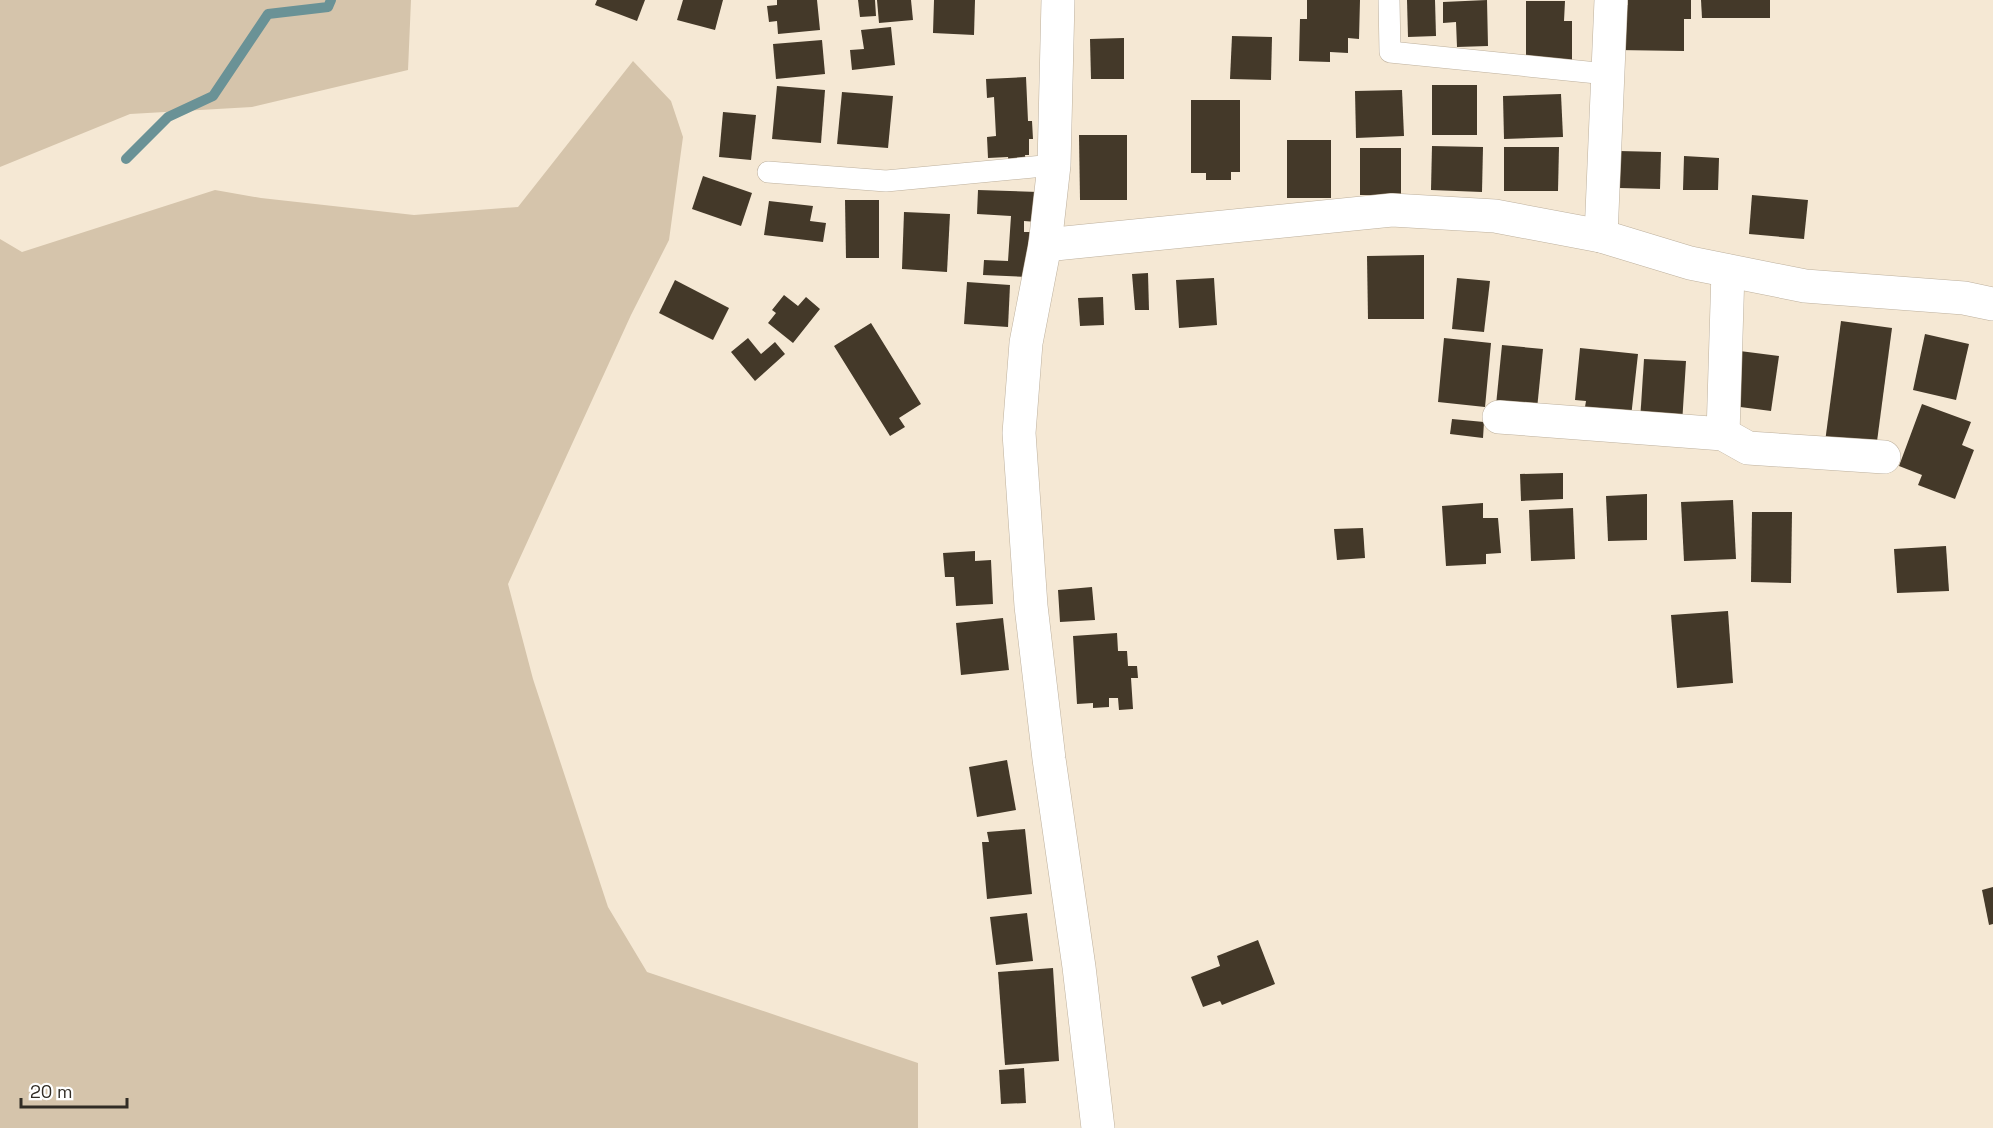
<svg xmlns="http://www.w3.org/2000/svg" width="1993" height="1128" font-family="'Space Grotesk',sans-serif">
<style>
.green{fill:#d5c4ab}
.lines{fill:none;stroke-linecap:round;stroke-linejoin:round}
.stream{stroke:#6a9296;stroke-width:10}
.building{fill:#443929}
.service-casing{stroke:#bdb09d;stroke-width:22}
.minor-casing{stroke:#bdb09d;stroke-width:34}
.service{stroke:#fff;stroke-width:21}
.minor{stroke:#fff;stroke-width:33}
</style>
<rect width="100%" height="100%" fill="#f5e8d4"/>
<g class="green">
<polygon points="0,0 411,0 408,70 252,107 130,114 0,167"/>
<polygon points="633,61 671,101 683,137 669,240 631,315 508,584 533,679 608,907 647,972 918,1063 918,1128 0,1128 0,239 22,252 215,190 261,198 414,215 518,207"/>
</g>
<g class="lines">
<polyline class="stream" points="126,159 168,117 213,96 268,14 328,7 331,0"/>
</g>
<g class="building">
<polygon points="597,0 645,0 637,21 595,5"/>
<polygon points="683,0 723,0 715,30 677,20"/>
<polygon points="777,0 817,0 820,30 778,34 777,21 769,22 767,6 777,5"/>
<polygon points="858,0 875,0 876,16 860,17"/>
<polygon points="877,0 911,0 913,20 879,23"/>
<polygon points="934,0 975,0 974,35 933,33"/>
<polygon points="1307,0 1360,0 1359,39 1348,38 1348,53 1330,52 1330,62 1299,61 1300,19 1307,19"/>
<polygon points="1407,0 1435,0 1436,36 1408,37"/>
<polygon points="1487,0 1488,46 1457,47 1456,22 1443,23 1443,2"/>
<polygon points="1628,0 1691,0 1691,19 1684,19 1684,51 1617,50 1617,4 1628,5"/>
<polygon points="1701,0 1770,0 1770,18 1702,18"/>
<polygon points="1526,1 1565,1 1564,21 1572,21 1572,60 1526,60"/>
<polygon points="891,27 895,65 852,70 850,50 864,49 861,30"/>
<polygon points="1232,36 1272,37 1271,80 1230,79"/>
<polygon points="1124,38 1124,79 1091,79 1090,39"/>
<polygon points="822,40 825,74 776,79 773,44"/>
<polygon points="1026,77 1028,121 1032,121 1033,139 1029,139 1029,155 1025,155 1026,162 1009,163 1008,157 988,158 987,137 996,136 994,97 987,98 986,79"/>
<rect x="1432" y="85" width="45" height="50"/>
<polygon points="777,86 825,90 821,143 772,139"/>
<polygon points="1402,90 1404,136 1356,138 1355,91"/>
<polygon points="842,92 893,96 888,148 837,144"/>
<polygon points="1561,94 1563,137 1504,139 1503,96"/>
<polygon points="1191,100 1240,100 1240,172 1231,172 1231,180 1206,180 1206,173 1191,173"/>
<polygon points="723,112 756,115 751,160 719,157"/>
<polygon points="1079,135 1127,135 1127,200 1080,200"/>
<rect x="1287" y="140" width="44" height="58"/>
<polygon points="1432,146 1483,147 1482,192 1431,190"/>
<polygon points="1504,147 1559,147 1558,191 1504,191"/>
<rect x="1360" y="148" width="41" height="47"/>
<polygon points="1619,151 1661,152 1660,189 1619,188"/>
<polygon points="1684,156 1719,158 1718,190 1683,190"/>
<polygon points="703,176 752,193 741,226 692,209"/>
<polygon points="978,190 1038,192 1037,222 1024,221 1024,232 1032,232 1028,277 983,275 984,260 1008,261 1011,216 977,214"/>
<polygon points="1752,195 1808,200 1804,239 1749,234"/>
<polygon points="845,200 879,200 879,258 846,258"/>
<polygon points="769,201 813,206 810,221 826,223 823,242 764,235"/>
<polygon points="904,212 950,214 947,272 902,269"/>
<polygon points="1424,255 1424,319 1368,319 1367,256"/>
<polygon points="1148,273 1149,310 1135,310 1132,274"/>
<polygon points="1214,278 1217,325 1179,328 1176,280"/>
<polygon points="1457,278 1490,281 1484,332 1452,329"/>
<polygon points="675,280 729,308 713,340 659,313"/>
<polygon points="967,282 1010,285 1008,327 964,324"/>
<polygon points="784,295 798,306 806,297 820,309 793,343 768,323 776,313 772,310"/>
<polygon points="1103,297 1104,325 1080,326 1078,298"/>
<polygon points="1841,321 1892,328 1876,449 1825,442"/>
<polygon points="871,323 921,404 899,418 905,427 890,436 834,346"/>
<polygon points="1925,334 1969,344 1956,400 1913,390"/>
<polygon points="748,338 761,354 775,342 785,354 755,381 731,352"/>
<polygon points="1444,338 1491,343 1485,407 1438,402"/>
<polygon points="1502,345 1543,349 1537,409 1496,405"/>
<polygon points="1580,348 1638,354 1631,417 1584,413 1586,401 1575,400"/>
<polygon points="1732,350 1779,356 1771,411 1725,405"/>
<polygon points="1644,359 1686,361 1682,424 1640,421"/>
<polygon points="1922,404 1971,422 1962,445 1974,450 1955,499 1918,485 1922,475 1899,466"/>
<polygon points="1452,419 1484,422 1483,438 1450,434"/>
<polygon points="1563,473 1563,499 1521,501 1520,474"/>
<polygon points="1647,494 1647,540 1608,541 1606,496"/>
<polygon points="1733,500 1736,559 1684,561 1681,502"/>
<polygon points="1483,503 1483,518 1498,518 1501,553 1486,554 1486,564 1446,566 1442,506"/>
<polygon points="1573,508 1575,559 1531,561 1529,510"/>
<polygon points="1752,512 1792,512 1791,583 1751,582"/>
<polygon points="1363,528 1365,558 1337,560 1334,529"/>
<polygon points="1946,546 1949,591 1897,593 1894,549"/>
<polygon points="975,551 975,561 991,560 993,604 956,606 954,577 945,577 943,553"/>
<polygon points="1092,587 1095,620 1060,622 1058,590"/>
<polygon points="1728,611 1733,683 1677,688 1671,615"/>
<polygon points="1003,618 1009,670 961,675 956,623"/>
<polygon points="1117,633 1118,651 1127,651 1128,666 1137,666 1138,678 1131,678 1133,709 1119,710 1118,698 1109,698 1109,707 1093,708 1093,703 1077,704 1073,636"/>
<polygon points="1007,760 1016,810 977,817 969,767"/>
<polygon points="1025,829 1032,894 987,899 982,842 989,842 987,832"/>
<polygon points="1993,887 1993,924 1989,925 1982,890"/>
<polygon points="1027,913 1033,961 996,965 990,917"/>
<polygon points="1258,940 1275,984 1222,1005 1220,1001 1203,1007 1191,977 1220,966 1217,956"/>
<polygon points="1053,968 1059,1061 1005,1065 998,972"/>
<polygon points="1024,1068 1026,1103 1001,1104 999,1070"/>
</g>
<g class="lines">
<defs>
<g id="service">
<polyline points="1389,0 1390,52 1607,74"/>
<polyline points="768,172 886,181 1054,165"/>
</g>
<g id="minor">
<polyline points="1058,0 1054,165 1045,245 1026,343 1019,433 1031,606 1049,759 1079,967 1098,1128"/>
<polyline points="1601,236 1611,0"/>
<polyline points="1045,245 1392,210 1495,216 1601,236 1690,263 1805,286 1964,298 1993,304"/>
<polyline points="1499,417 1723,434 1748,448 1884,457"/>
<polyline points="1723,434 1728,271"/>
</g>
</defs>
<use href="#service" class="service-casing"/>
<use href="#minor" class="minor-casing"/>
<use href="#service" class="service"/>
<use href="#minor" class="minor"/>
</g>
<path d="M21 1098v9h106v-9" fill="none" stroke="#312c25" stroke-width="3"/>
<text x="30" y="1098" font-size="18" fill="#312c25" stroke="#ffffff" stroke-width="4.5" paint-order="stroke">20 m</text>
</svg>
